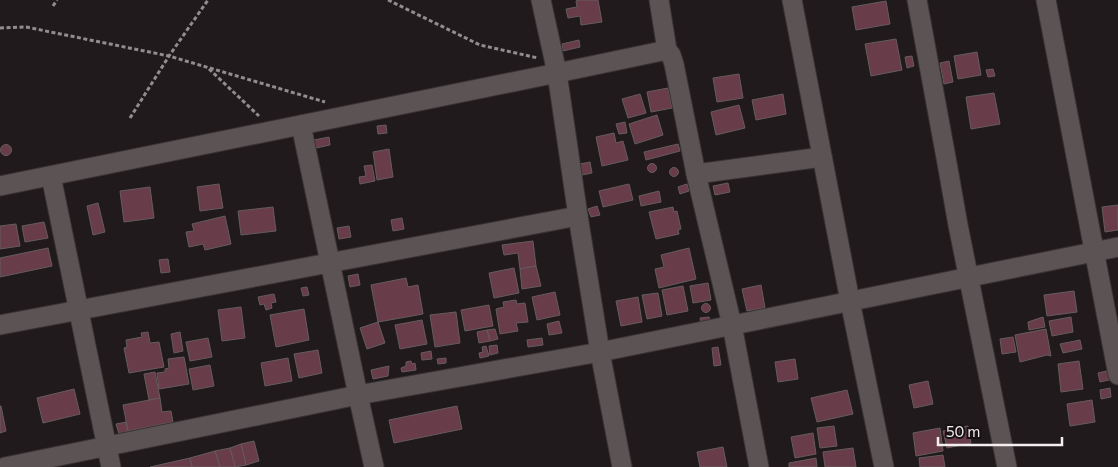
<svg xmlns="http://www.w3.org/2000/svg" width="1118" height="467" font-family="Commissioner,sans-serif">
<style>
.building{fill:#683c49;stroke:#655c5f}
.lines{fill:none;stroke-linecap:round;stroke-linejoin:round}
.minor-casing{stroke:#393435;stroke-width:21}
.path{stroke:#928c8d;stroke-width:3;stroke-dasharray:4 2.5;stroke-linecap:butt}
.minor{stroke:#5c5355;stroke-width:19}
</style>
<rect width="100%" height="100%" fill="#211a1c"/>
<g class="building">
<polygon points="579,0 598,0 602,22 581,25 580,16 568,18 566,9 577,7 576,1"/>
<polygon points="886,1 890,24 856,30 852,7"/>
<polygon points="896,39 902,70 871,76 865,44"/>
<polygon points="579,40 580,47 563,51 562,44"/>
<polygon points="977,52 981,75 958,79 954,56"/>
<polygon points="912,56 914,66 907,68 905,57"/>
<polygon points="949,61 953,82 944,84 940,63"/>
<polygon points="993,69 995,76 988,77 986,70"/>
<polygon points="739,74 743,98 717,102 713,78"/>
<polygon points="668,88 672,108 651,112 647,92"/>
<polygon points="994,93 1000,124 971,129 966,97"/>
<polygon points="640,94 646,113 628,118 622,99"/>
<polygon points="783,94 786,114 756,120 752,100"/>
<polygon points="739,105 745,128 716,135 711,112"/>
<polygon points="657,115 663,135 635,144 629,124"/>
<polygon points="625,122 627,133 619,134 616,124"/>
<polygon points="386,125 387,133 378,134 377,126"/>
<polygon points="614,133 616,143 623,141 628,160 602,166 596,137"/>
<polygon points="329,137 330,145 316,148 314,140"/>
<polygon points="678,144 680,151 646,160 644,152"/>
<circle cx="6" cy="150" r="5.5"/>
<polygon points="389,149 393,177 377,180 373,152"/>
<polygon points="590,162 592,173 582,175 580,164"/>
<circle cx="652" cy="168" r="4.5"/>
<polygon points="372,165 375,181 360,184 359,177 366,176 364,166"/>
<circle cx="674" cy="172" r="4.5"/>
<polygon points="728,183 730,192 715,195 713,186"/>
<polygon points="219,184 223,208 200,211 197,187"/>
<polygon points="629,184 633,200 603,207 599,191"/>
<polygon points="687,184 689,191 680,194 678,187"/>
<polygon points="150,187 154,218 124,222 120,191"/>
<polygon points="659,191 661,202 641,206 639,196"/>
<polygon points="98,203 105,232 93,235 87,206"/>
<polygon points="1118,205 1118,230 1105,232 1102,207"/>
<polygon points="597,206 600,215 591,217 588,209"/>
<polygon points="273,207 276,231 241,235 238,211"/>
<polygon points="673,207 674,212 677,211 681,229 678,230 679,234 656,239 649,212"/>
<polygon points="225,216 231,244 205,250 203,244 189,247 186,232 194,231 192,224"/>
<polygon points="402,218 404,229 393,231 391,220"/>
<polygon points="44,222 48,238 25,242 22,226"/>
<polygon points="16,224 20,246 0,249 0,226"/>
<polygon points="349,226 351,237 339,239 337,228"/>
<polygon points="533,241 536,266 520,269 518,253 504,255 502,245"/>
<polygon points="48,248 52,266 0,277 0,258"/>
<polygon points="689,248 696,279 659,288 655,269 664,267 661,255"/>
<polygon points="168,259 170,272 161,273 159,260"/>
<polygon points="536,266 541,286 522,289 520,269"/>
<polygon points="514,268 519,293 494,298 489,273"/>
<polygon points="358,274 360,285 350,287 348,276"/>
<polygon points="406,278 408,287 418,285 423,314 378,322 371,285"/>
<polygon points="708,283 711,300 693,303 690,286"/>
<polygon points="761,285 765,308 747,311 742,289"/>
<polygon points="683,286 688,311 667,315 662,290"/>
<polygon points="307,287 309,295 303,296 301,288"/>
<polygon points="1074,291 1077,312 1047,316 1044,295"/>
<polygon points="555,292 560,315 537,320 532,297"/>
<polygon points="658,293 662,316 647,319 642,295"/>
<polygon points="274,294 276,302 271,303 272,308 266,310 264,304 260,305 258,297"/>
<polygon points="638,297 642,322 621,326 616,301"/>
<polygon points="516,300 517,304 525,303 528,322 516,323 518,331 500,334 496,309 504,307 503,302"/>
<circle cx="706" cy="308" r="4.5"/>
<polygon points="489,305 493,326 465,331 461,310"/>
<polygon points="241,307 245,338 222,341 218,310"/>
<polygon points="304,309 309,340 276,347 270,315"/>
<polygon points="456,312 460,343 435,347 430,315"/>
<polygon points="709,317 710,321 701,323 700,318"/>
<polygon points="1043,317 1045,327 1029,330 1028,322"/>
<polygon points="1071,317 1073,332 1052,336 1049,321"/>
<polygon points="422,320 427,344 400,349 395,325"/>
<polygon points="559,321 562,333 549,335 547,324"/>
<polygon points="378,322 385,343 367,349 360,328"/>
<polygon points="495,329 498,339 490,341 487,330"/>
<polygon points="1046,329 1051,356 1047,355 1020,362 1015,335"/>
<polygon points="487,330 490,341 479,343 477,332"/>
<polygon points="148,332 150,343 159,342 164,367 129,373 124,348 127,347 126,340 142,337 141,333"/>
<polygon points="180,332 183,351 174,353 171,334"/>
<polygon points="1013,337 1016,352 1002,354 1000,339"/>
<polygon points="208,338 212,357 190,361 186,342"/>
<polygon points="542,338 543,345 528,347 527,340"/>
<polygon points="1080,340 1082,349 1063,353 1060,344"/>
<polygon points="497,345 498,353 490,355 489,346"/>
<polygon points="486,346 489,356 480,358 479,353 483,352 482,347"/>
<polygon points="718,347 721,365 714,366 712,348"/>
<polygon points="318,350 322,373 299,378 294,354"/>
<polygon points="431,351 432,359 422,360 421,353"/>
<polygon points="184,357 189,384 159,389 157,373 165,372 165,369 169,368 168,359"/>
<polygon points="288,358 292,381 265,386 261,363"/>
<polygon points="446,358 446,363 438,364 437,359"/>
<polygon points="795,359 798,379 778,382 775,362"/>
<polygon points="411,361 412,364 415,363 416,370 402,372 401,368 406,366 406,362"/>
<polygon points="1079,361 1083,389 1061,392 1058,364"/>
<polygon points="210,365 214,386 193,390 189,369"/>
<polygon points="389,366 388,376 373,379 371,370"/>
<polygon points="1107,371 1109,380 1100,382 1098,373"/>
<polygon points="155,372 160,398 149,400 144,374"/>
<polygon points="928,381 933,404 914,408 909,385"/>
<polygon points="1110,388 1111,397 1101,399 1100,390"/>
<polygon points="74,389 80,414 43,423 37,398"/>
<polygon points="847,390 853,414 817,422 811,398"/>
<polygon points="160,398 162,412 171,411 173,422 128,431 123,405"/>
<polygon points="1092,400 1095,422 1070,426 1067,404"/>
<polygon points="0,406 1,406 6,431 0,433"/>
<polygon points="457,406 462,429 394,443 389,420"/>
<polygon points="126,422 128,431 119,434 116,424"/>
<polygon points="834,426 837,446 820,448 817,428"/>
<polygon points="968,426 971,443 947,448 943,431"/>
<polygon points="940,428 943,451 916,456 913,433"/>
<polygon points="813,433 816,454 795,458 791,437"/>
<polygon points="254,441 259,461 246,465 241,444"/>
<polygon points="241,444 246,465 235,467 230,448"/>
<polygon points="723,447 727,467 700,467 697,452"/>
<polygon points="230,448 235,467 220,467 215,451"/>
<polygon points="853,448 856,467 825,467 823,452"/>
<polygon points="215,451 220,467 192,467 190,458"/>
<polygon points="943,455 945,467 920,467 919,458"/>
<polygon points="190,458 192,467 150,467"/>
<polygon points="816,458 817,467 789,467 789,463"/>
</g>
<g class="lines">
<defs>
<g id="minor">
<polyline points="541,0 557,73 578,216 600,352 622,467"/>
<polyline points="659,0 667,50"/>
<polyline points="792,0 850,301 884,467"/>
<polyline points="917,0 947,163 958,225 1007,467"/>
<polyline points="1046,0 1118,375"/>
<polyline points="301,125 358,395 374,467"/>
<polyline points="696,174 822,157"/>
<polyline points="51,176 111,467"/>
<polyline points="0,186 557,73 667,50 671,55 674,64 696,174 732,325 759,467"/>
<polyline points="0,325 578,216"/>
<polyline points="5,467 358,395 600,352 1118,247"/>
</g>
</defs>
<use href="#minor" class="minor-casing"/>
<g class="path">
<polyline points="388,0 480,45 538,58"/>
<polyline points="53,6 57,0"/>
<polyline points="0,28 26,27 169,56 325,102"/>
<polyline points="209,69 259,116"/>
<polyline points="130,118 169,56 208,0"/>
</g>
<use href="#minor" class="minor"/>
</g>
<path d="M938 437v8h124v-8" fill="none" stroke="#f3eeef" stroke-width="2.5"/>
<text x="946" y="437" font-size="15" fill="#f3eeef" stroke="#171113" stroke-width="4" paint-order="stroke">50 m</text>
</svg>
